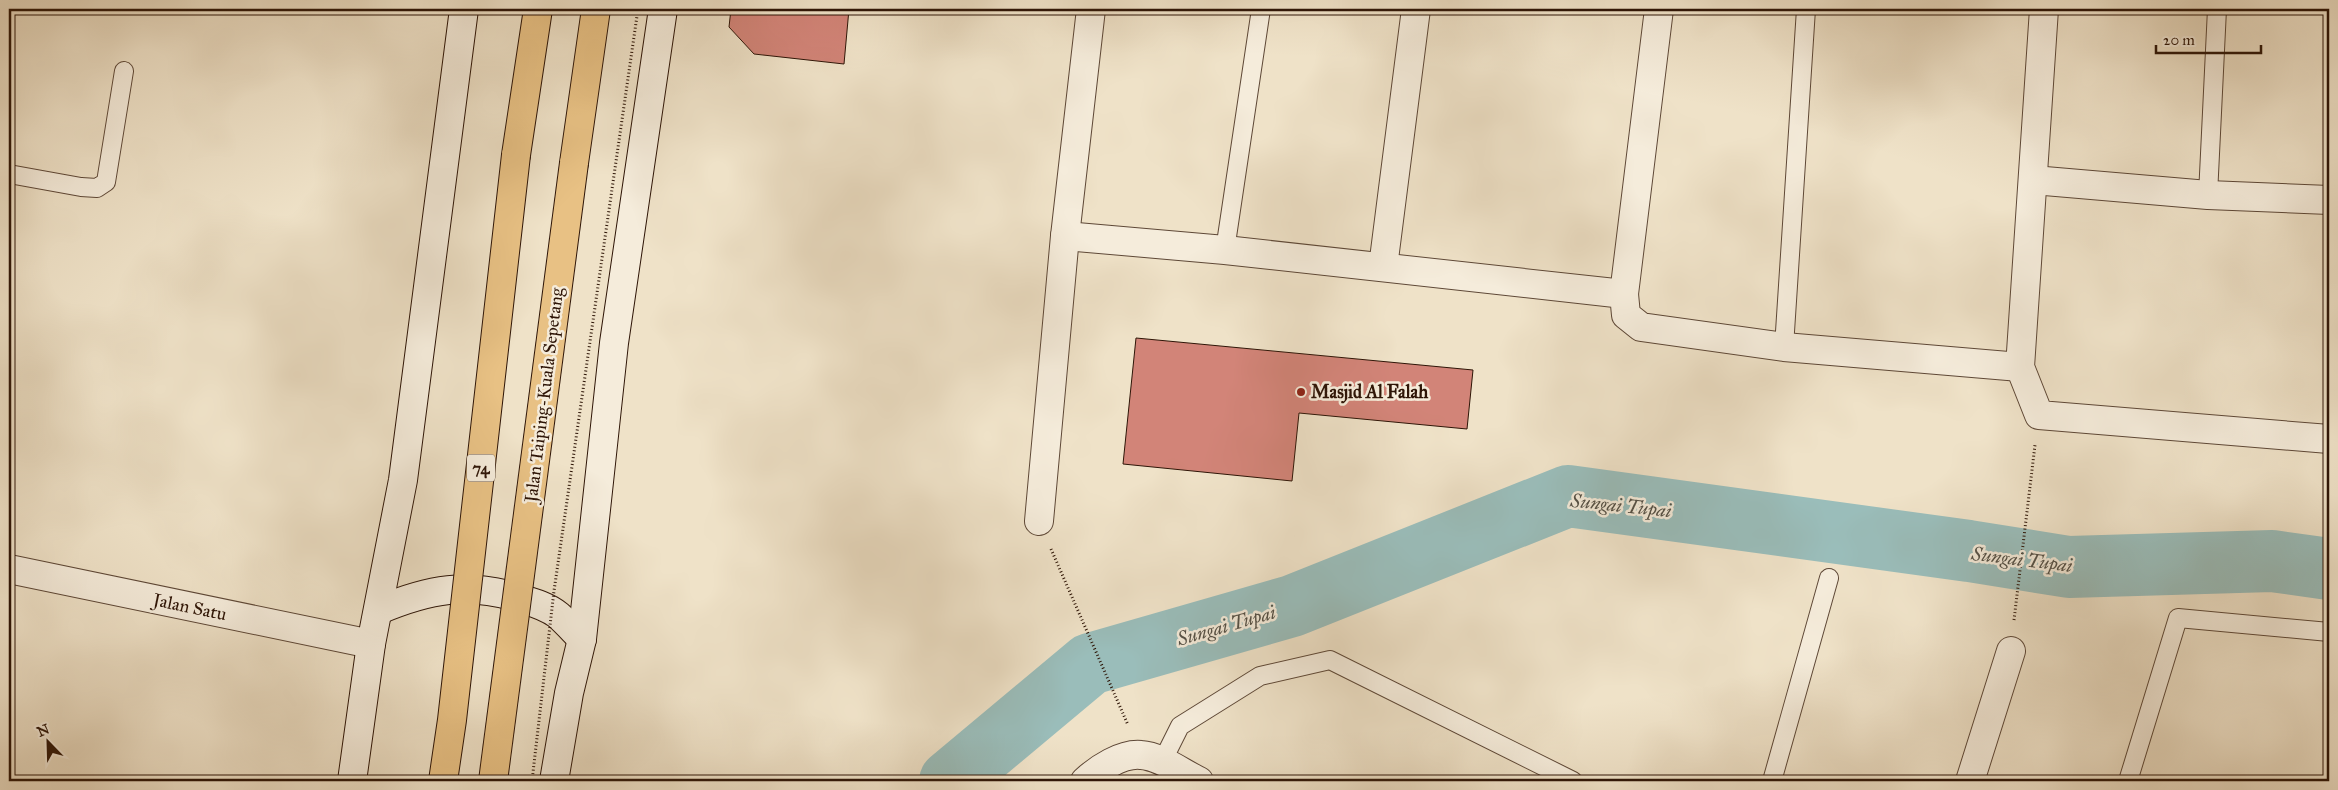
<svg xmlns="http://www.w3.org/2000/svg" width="2338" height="790" font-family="'IM FELL Great Primer',serif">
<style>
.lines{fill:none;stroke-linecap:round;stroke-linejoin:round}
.river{stroke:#9abdba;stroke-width:62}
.building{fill:#d28478;stroke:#2e1507}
.lane-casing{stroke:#5e4837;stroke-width:20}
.street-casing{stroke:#5e4837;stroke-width:30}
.secondary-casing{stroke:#2e1507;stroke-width:30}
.primary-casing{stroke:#2e1507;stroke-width:30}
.path{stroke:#2e1507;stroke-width:3;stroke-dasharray:1 2.5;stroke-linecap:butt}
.lane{stroke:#f5ecdb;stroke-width:18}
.street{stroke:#f5ecdb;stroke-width:28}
.secondary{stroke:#f5ecdb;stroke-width:28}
.primary{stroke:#e8c184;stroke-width:28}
.primary-bridge-casing{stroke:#2e1507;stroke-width:30;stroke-linecap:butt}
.path-bridge{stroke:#2e1507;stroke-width:3;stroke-dasharray:1 2.5;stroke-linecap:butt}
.primary-bridge{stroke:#e8c184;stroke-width:28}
.poi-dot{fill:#8f2418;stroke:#f5ecdb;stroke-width:2}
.labels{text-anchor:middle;stroke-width:5;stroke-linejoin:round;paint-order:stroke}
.shield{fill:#f5ecdb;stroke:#6a5647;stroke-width:1}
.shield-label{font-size:16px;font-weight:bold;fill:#2e1507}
.poi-label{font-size:18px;font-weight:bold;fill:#2e1507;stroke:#f5ecdb;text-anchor:start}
.street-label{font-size:18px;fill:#2e1507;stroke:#f5ecdb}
.water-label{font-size:19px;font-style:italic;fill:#545046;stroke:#f5ecdb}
</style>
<rect width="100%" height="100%" fill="#efe2c8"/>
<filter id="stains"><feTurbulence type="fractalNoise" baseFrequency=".004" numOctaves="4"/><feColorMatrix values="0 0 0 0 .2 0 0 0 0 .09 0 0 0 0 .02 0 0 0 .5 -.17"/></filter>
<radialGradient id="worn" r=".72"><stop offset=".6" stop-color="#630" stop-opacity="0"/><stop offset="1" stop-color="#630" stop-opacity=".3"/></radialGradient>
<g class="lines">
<polyline class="river" points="950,781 1090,664 1292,606 1568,496 1969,551 2069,567 2272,561 2329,569"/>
</g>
<g class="building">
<polygon points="731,9 849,9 844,64 754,54 729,27"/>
<polygon points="1136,338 1473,370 1467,429 1299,413 1292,481 1123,464"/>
</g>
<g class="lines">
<defs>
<g id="lane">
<polyline points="9,174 81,187 97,188 106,182 124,71"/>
<polyline points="2208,195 2217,9"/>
<polyline points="1225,250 1261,9"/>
<polyline points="1784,347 1806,9"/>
<polyline points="1162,762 1180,726 1260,676 1330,660 1573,781"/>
<polyline points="1772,781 1829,578"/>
<polyline points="2128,781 2178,618 2329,632"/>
</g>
<g id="street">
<polyline points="2044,9 2020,367 2039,415 2329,439"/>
<polyline points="2033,180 2208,195 2329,200"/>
<polyline points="1065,236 1225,250 1624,294 1626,315 1641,327 1784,347 2020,367"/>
<polyline points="1383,267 1416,9"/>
<polyline points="1624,294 1659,9"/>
<polyline points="1039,521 1065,236 1091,9"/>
<polyline points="9,569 371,644"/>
<path d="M 1085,781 C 1098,769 1122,753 1141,755 C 1160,756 1182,773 1199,781"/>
<polyline points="1970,781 2011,651"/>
</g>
<g id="secondary">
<path d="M 379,610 C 429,589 467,582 519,598 C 532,602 547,606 558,615 C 566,622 574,631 582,639"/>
<polyline points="352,781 371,644 403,480 464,9"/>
<polyline points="554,781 569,693 582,639 614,343 663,9"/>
</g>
<g id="primary">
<polyline points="516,155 538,9"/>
<polyline points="574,163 596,9"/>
</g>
</defs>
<use href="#lane" class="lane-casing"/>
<use href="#street" class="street-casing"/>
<use href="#secondary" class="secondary-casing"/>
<use href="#primary" class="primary-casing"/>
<g class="path">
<polyline points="1051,549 1128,725"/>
<polyline points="2014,620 2035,445"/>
</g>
<use href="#lane" class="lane"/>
<use href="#street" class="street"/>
<use href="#secondary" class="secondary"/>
<use href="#primary" class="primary"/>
<defs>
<g id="primary-bridge">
<polyline points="443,781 452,720 516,155"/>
<polyline points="493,781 574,163"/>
</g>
</defs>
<use href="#primary-bridge" class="primary-bridge-casing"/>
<polyline class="path-bridge" points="532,781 554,591 638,9"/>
<use href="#primary-bridge" class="primary-bridge"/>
</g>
<circle class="poi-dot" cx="1301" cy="392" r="5"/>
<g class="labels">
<rect class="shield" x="467" y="454.5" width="28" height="27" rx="4"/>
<g class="shield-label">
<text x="481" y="474">74</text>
</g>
<g class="poi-label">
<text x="1311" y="398">Masjid Al Falah</text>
</g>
<g class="street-label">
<text transform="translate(544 395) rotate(-83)" y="6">Jalan Taiping-Kuala Sepetang</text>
<text transform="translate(190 607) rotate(12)" y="6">Jalan Satu</text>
</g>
<g class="water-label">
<text transform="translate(1621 505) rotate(6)" y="7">Sungai Tupai</text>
<text transform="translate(2022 559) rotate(7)" y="7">Sungai Tupai</text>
<text transform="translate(1226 625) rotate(-16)" y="7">Sungai Tupai</text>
</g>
</g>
<rect width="2338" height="790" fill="none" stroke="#efe2c8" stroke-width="30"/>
<rect x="10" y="10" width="2318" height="770" fill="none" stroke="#2e1507" stroke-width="2.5"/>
<rect x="15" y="15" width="2308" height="760" fill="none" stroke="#2e1507"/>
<g transform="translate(48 742) rotate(337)" stroke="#f5ecdb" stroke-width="4" paint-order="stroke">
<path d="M0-4L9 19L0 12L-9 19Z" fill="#2e1507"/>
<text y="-8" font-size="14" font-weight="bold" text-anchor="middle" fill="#2e1507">N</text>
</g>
<path d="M2156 45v8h105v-8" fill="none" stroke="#2e1507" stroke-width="2.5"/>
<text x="2163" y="45" font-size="15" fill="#2e1507" stroke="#f5ecdb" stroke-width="4" paint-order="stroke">20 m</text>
<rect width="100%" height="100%" filter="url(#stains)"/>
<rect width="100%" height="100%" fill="url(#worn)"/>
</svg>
